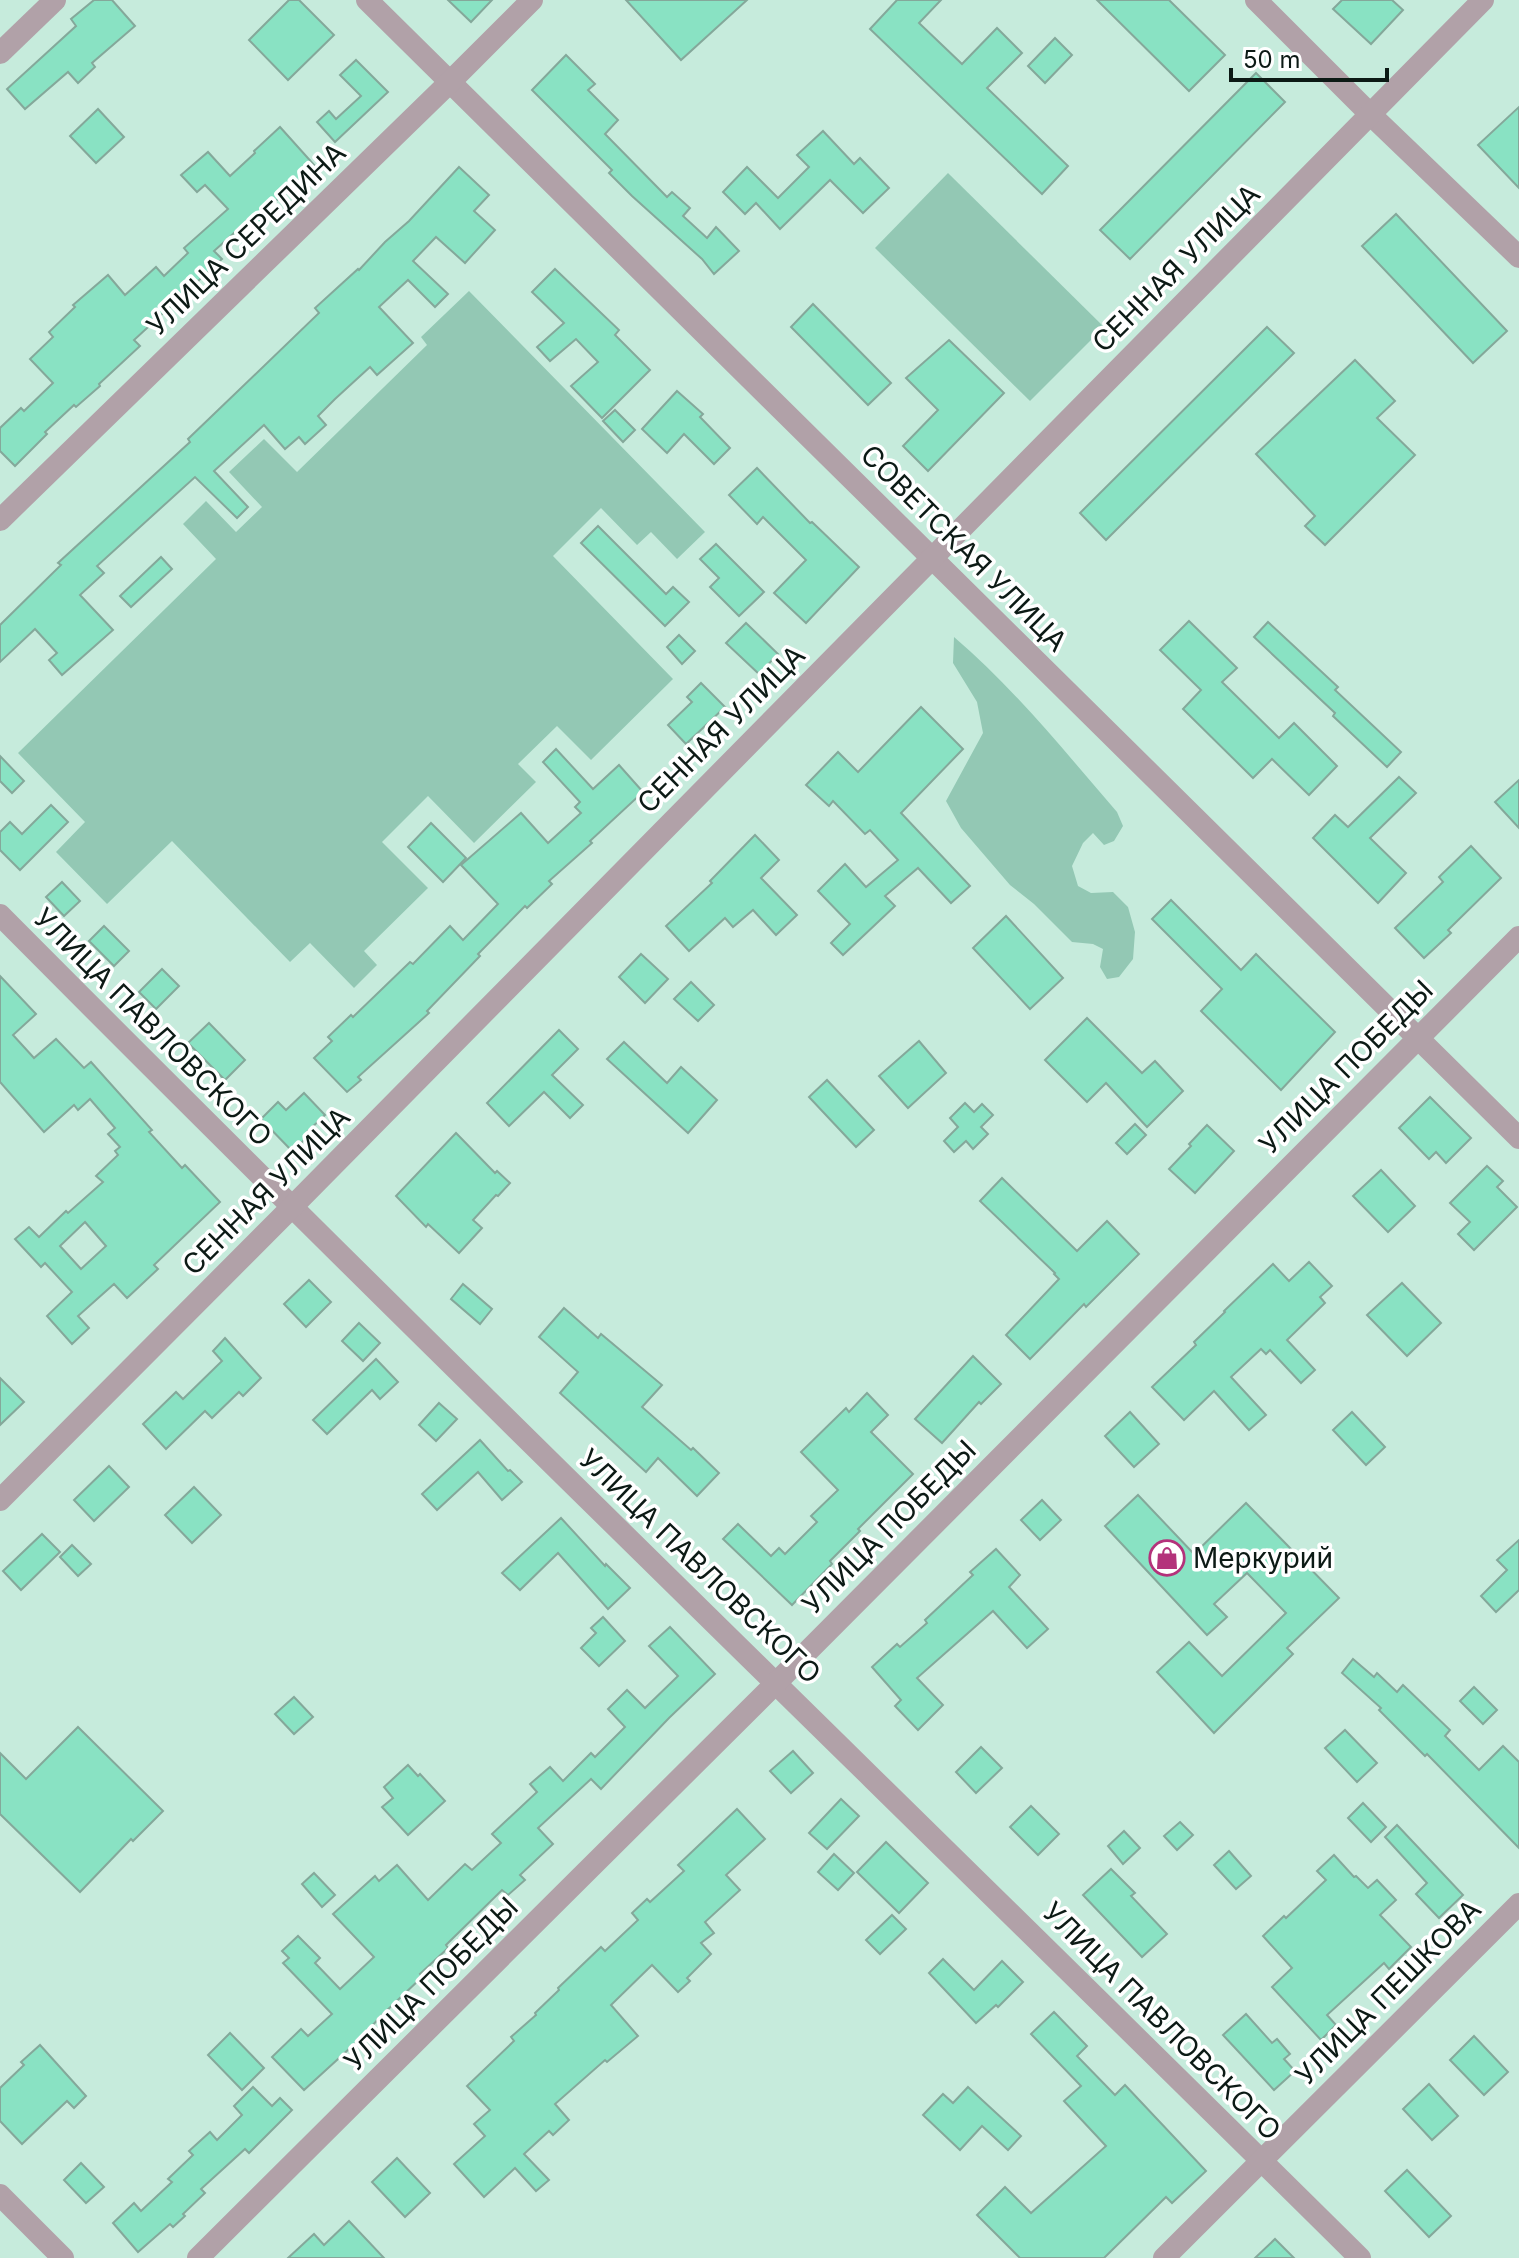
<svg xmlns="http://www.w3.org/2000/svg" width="1519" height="2258" font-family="Inter,sans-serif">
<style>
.green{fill:#93c8b4}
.building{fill:#89e2c3;stroke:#84a89a;stroke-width:2;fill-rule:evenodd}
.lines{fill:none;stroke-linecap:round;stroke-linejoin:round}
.minor{stroke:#b1a1a8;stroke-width:22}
.labels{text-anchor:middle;stroke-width:7;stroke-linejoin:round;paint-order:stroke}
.street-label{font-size:28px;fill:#0c1a15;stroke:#fff}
.poi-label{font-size:28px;fill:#0c1a15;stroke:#fff;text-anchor:start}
</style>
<rect width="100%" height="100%" fill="#c6ebdc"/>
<g class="green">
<polygon points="948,173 1104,327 1030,401 875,248"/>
<polygon points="469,291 705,532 677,559 651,532 637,545 601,508 553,556 673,679 591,760 557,726 518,764 536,782 474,843 428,796 382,842 428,888 364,951 377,965 354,988 310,943 290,962 172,841 107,904 56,852 85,822 18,753 216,559 183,524 206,501 236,532 262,507 229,472 264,439 297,472 427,345 421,337"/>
<path d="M 954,637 C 1015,689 1065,752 1117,812 L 1123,826 L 1114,841 L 1104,845 L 1093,833 L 1083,843 L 1072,866 L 1078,886 L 1091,893 L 1113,892 L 1128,907 L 1135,932 L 1133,959 L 1119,977 L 1107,979 L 1100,967 L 1103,949 L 1093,944 L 1072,942 L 1034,904 L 1010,885 L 961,828 L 946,801 L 983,733 L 977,702 L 953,663 Z"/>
</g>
<g class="building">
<polygon points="94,0 112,0 135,26 92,63 95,67 78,83 68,72 25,109 7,89 76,26 71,19"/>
<polygon points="289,0 299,0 334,35 288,80 249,40"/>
<polygon points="448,0 492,0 471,22"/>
<polygon points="626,0 747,0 681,60"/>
<polygon points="897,0 941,0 919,23 962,64 997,28 1022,53 987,88 1068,166 1042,194 870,29"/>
<polygon points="1097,0 1169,0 1225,55 1189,91"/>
<polygon points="1342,0 1392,0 1403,10 1371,44 1333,9"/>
<polygon points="1055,38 1072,55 1045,83 1028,66"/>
<polygon points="566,55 595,84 588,90 618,120 605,134 667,197 672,192 690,208 683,216 707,238 716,227 739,251 714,274 702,259 632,196 609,173 612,170 532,90"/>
<polygon points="356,60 388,92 335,142 317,122 329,111 336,119 361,96 340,75"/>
<polygon points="1256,73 1285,102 1130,259 1100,230"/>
<polygon points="1519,107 1519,188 1478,145"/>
<polygon points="98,109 124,137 96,163 70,136"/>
<polygon points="280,127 315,166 269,207 274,212 251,233 243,225 214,251 222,259 134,340 140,346 99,384 100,386 76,407 74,405 45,432 47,434 15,466 0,451 0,428 21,408 24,411 53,383 30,359 53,337 49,332 75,307 73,305 108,275 125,295 156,267 164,276 188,253 184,248 228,209 205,185 197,192 181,175 208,152 230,176 255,153 254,151"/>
<polygon points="823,131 854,164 860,158 889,188 863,213 830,180 780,229 756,203 745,214 723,192 747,167 778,198 809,167 797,155"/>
<polygon points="459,167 489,195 474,211 495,230 465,263 436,237 413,261 448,294 435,307 408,280 379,307 413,343 377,375 370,367 335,399 318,416 326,425 305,444 299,437 285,449 264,425 214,471 248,507 237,518 195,477 97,566 104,573 80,595 113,630 62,675 49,660 57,653 35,629 0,662 0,625 61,565 58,563 190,442 188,439 319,313 315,308 358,269 359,270 385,242 409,221"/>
<polygon points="1396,214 1507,331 1473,363 1362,246"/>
<polygon points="555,269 619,330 615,335 650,370 602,418 571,386 598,362 576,339 550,361 537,347 564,323 532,292"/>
<polygon points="813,304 891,383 868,405 791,327"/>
<polygon points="1267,327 1294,353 1106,540 1080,513"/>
<polygon points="949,340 1004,393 928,471 903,446 938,410 906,378"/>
<polygon points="1355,360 1395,401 1377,418 1415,455 1325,545 1305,526 1315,516 1256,454"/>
<polygon points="677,391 703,414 700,417 730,448 714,464 684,434 667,453 642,429"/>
<polygon points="615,410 635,430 623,442 603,421"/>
<polygon points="757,468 810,523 812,522 859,567 806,623 774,593 806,560 763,517 757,524 729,495"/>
<polygon points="598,526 666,594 673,587 689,602 665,626 581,543"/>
<polygon points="716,544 764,592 739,616 710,587 719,578 700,559"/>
<polygon points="161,557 172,569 131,607 120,596"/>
<polygon points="1189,621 1237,668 1222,682 1279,738 1294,723 1337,766 1309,795 1272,759 1253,778 1183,709 1201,690 1160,650"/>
<polygon points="1268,622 1338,687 1335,690 1401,752 1387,767 1333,716 1335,713 1254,637"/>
<polygon points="746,623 778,654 759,674 726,643"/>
<polygon points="679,635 695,651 682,664 667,647"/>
<polygon points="701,683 725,707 686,744 668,725 692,702 687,697"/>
<polygon points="921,707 963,749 901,813 970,886 951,903 918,868 885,896 895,906 843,955 831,943 850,924 818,891 845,864 866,887 898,860 870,830 865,834 833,801 829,806 806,785 838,752 858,772"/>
<polygon points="556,749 593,789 619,765 643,792 590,841 592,843 549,881 552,884 527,908 525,906 478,954 480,956 427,1011 429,1013 358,1077 361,1080 347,1092 314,1058 332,1041 328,1037 351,1015 353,1017 410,962 413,964 450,926 463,940 498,904 461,865 521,813 548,843 581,813 575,807 580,802 543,762"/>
<polygon points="0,756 24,781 12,793 0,781"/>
<polygon points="1399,777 1416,793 1370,838 1406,873 1378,903 1313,838 1335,815 1348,827"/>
<polygon points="1519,780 1519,828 1495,802"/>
<polygon points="51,805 68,822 20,870 0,850 0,832 10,822 22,834"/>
<polygon points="431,823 466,858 443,882 408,847"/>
<polygon points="755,835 779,860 761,878 797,915 776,935 753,910 733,927 725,918 689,951 666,926 712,883 710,881"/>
<polygon points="1471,846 1501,878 1448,930 1451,933 1424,958 1395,928 1443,882 1439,877"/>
<polygon points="62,882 80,901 64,916 46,897"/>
<polygon points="1171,900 1241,970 1256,954 1335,1032 1281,1090 1201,1011 1222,989 1152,919"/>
<polygon points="1006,916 1063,978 1030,1009 973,948"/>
<polygon points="104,926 129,951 114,966 89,941"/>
<polygon points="641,954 668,979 645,1003 619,977"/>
<polygon points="162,969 179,986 156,1009 139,992"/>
<path d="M 0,976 L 36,1014 L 13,1035 L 34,1058 L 56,1039 L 84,1068 L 91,1062 L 152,1130 L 149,1132 L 182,1168 L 185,1165 L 220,1202 L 154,1265 L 158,1269 L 127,1298 L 114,1284 L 78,1316 L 89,1328 L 72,1344 L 47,1316 L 72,1292 L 45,1263 L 41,1267 L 15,1239 L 29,1227 L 39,1237 L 66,1211 L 68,1213 L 103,1182 L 96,1176 L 118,1155 L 115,1151 L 120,1147 L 108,1134 L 115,1128 L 90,1099 L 78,1110 L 74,1105 L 44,1132 L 0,1082 ZM 85,1222 L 106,1246 L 81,1269 L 60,1246 Z"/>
<polygon points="691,982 714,1005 698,1021 674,999"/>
<polygon points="1087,1018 1142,1073 1155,1061 1183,1091 1147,1127 1106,1083 1087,1102 1045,1060"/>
<polygon points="209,1023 245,1060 225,1080 188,1043"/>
<polygon points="559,1030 578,1049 552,1075 583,1105 570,1118 544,1092 509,1126 487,1103"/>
<polygon points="919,1041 946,1073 908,1108 879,1076"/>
<polygon points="624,1042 667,1083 681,1067 717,1100 688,1133 607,1059"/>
<polygon points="827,1080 874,1130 856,1147 809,1097"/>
<polygon points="304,1093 325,1115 307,1132 310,1135 292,1151 261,1119 278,1102 286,1110"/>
<polygon points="1430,1097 1471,1138 1446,1163 1436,1152 1429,1159 1399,1128"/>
<polygon points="965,1103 974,1112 982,1104 993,1115 981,1127 988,1134 973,1149 966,1141 954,1152 944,1141 958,1127 950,1118"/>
<polygon points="1135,1124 1146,1135 1127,1154 1116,1143"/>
<polygon points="1207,1125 1234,1151 1195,1193 1169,1169 1191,1146 1189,1144"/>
<polygon points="456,1133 495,1173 497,1171 510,1183 498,1196 496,1195 473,1220 482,1228 459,1253 428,1224 426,1227 396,1196"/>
<polygon points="1487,1166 1503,1181 1497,1187 1517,1207 1474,1250 1458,1234 1470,1222 1450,1203"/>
<polygon points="1381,1170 1415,1206 1388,1232 1353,1196"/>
<polygon points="1002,1178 1077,1251 1107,1221 1139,1254 1086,1307 1084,1304 1030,1359 1006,1335 1059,1279 1054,1274 1055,1273 980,1201"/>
<polygon points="1309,1262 1332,1286 1320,1297 1325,1303 1287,1340 1315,1370 1301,1383 1270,1350 1266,1354 1261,1349 1231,1377 1266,1415 1249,1430 1214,1391 1184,1420 1152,1387 1196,1345 1194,1342 1225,1312 1224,1311 1273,1264 1289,1281"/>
<polygon points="309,1280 331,1302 306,1327 284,1304"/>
<polygon points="1402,1283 1441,1323 1407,1356 1367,1315"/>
<polygon points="463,1284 492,1309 480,1324 451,1299"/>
<polygon points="564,1308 598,1338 601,1334 662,1385 642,1407 691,1450 693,1448 719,1473 697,1496 658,1458 646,1472 560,1393 578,1372 539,1337"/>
<polygon points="359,1323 380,1343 363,1361 342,1341"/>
<polygon points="225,1338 261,1378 243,1396 239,1392 212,1418 205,1411 166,1449 143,1424 176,1392 183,1399 222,1361 213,1351"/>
<polygon points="973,1356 1001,1384 981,1404 979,1402 942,1443 915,1419"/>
<polygon points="376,1359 398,1382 380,1399 372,1390 327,1434 313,1420"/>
<polygon points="0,1378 24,1402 0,1425"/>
<polygon points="867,1393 888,1415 871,1432 913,1474 858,1529 860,1531 830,1561 832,1564 792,1605 723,1539 738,1524 771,1556 779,1548 785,1554 817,1522 811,1516 838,1490 801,1452 846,1408 849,1412"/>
<polygon points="439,1403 457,1419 436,1441 419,1425"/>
<polygon points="1130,1412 1159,1444 1134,1467 1105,1436"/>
<polygon points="1352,1412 1385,1447 1366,1465 1333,1430"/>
<polygon points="480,1440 508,1471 510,1470 522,1482 502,1500 478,1472 437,1510 422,1494"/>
<polygon points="109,1466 129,1487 94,1521 74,1500"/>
<polygon points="194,1487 221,1515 192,1543 165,1515"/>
<polygon points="1138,1495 1194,1554 1246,1503 1339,1598 1287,1648 1293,1654 1214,1733 1157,1672 1189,1642 1222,1676 1286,1613 1247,1573 1214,1604 1227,1617 1207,1635 1105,1526"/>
<polygon points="1042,1500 1061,1520 1040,1540 1021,1520"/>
<polygon points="561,1518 605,1566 606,1564 630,1588 608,1609 558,1553 520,1590 502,1573"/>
<polygon points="42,1534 60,1552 21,1590 3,1571"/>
<polygon points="1519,1540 1519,1590 1496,1612 1481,1596 1507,1570 1497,1560"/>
<polygon points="72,1545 91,1564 78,1576 60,1557"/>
<polygon points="996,1549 1020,1575 1009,1587 1048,1629 1027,1648 993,1611 917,1678 943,1705 918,1730 895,1706 901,1700 872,1667 897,1644 900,1647 927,1623 925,1620 973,1575 970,1572"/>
<polygon points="603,1617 625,1641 599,1666 581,1648 596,1633 591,1628"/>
<polygon points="670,1627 715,1674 669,1718 601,1789 591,1779 538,1828 553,1844 520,1875 525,1880 508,1895 502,1890 446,1945 448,1948 420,1974 422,1977 381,2016 361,2038 304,2090 272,2057 301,2029 308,2036 332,2014 283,1963 289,1958 282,1951 298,1936 320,1958 315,1963 340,1989 374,1957 333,1914 375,1876 379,1881 397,1865 428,1900 465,1864 472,1870 501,1843 492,1834 537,1792 530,1784 550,1767 563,1781 591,1753 595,1757 625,1727 608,1709 627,1690 645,1708 678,1676 649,1646"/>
<polygon points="1353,1659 1374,1677 1377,1673 1397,1692 1403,1685 1450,1730 1445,1736 1479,1770 1503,1746 1519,1762 1519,1848 1427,1754 1425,1756 1379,1710 1381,1708 1342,1673"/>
<polygon points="1474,1687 1497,1710 1483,1724 1460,1701"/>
<polygon points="294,1697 313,1717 294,1734 275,1714"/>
<polygon points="78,1727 163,1811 133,1841 131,1839 80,1892 0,1814 0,1753 26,1779"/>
<polygon points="1345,1730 1377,1763 1357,1782 1325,1748"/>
<polygon points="981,1747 1002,1768 976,1793 956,1772"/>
<polygon points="793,1751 813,1773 791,1793 770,1771"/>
<polygon points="408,1765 418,1776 420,1774 445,1801 408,1835 382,1807 393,1798 384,1787"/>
<polygon points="841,1799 859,1816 827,1849 809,1833"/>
<polygon points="1363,1803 1386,1827 1371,1842 1348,1818"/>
<polygon points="1031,1806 1059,1834 1038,1855 1010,1827"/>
<polygon points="737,1809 765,1839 726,1875 740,1890 705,1922 714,1933 701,1943 711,1954 687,1978 690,1981 678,1992 652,1965 611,2005 638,2036 607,2062 605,2060 555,2104 569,2120 553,2135 549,2131 524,2154 549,2180 536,2191 515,2168 484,2197 454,2164 485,2136 474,2124 490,2110 467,2086 514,2041 511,2037 536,2015 535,2013 559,1990 558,1988 601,1947 605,1951 638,1920 632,1913 647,1899 650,1902 684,1871 678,1865"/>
<polygon points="1180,1822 1193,1835 1177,1850 1164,1836"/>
<polygon points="1397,1825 1463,1895 1439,1918 1416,1894 1427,1883 1385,1837"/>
<polygon points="1124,1831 1140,1848 1123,1864 1108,1846"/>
<polygon points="886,1842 928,1883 899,1913 857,1872"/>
<polygon points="1229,1851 1251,1876 1236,1889 1214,1865"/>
<polygon points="834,1854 854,1873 838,1890 818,1872"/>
<polygon points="1334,1855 1354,1877 1356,1876 1368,1888 1377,1880 1396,1900 1380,1915 1411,1947 1389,1969 1384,1963 1327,2015 1336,2025 1321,2040 1272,1987 1292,1968 1263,1936 1284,1916 1286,1918 1326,1880 1317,1871"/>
<polygon points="1111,1869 1135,1893 1131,1896 1167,1934 1142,1957 1083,1895"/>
<polygon points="314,1873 335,1895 322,1907 302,1884"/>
<polygon points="892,1915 906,1929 880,1954 866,1940"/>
<polygon points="943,1959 974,1990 1002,1961 1023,1982 998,2007 996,2005 976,2023 929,1973"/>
<polygon points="1054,2012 1087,2046 1077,2056 1115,2095 1125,2085 1206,2171 1172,2203 1166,2197 1104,2258 1020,2258 977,2215 1005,2187 1031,2213 1106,2146 1064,2101 1081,2086 1031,2034"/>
<polygon points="1246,2014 1272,2043 1277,2039 1290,2054 1284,2059 1295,2071 1274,2090 1223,2035"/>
<polygon points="230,2033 264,2068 242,2090 208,2055"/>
<polygon points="1474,2036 1508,2072 1484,2095 1450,2060"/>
<polygon points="40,2045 86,2096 74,2108 67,2101 22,2144 0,2121 0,2088 24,2065 21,2062"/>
<polygon points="1429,2084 1458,2116 1432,2140 1403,2109"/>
<polygon points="253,2087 272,2106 280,2098 292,2110 249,2153 245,2149 201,2189 205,2193 183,2214 185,2216 173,2227 170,2224 138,2252 113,2223 134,2203 141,2211 172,2182 168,2179 193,2155 189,2151 210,2132 217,2140 242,2115 234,2106"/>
<polygon points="968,2087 1021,2136 1008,2150 982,2126 960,2150 923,2115 943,2094 953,2103"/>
<polygon points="397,2158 430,2193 405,2217 372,2182"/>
<polygon points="81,2163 104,2187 86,2203 64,2180"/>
<polygon points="1407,2170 1451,2216 1429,2237 1385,2191"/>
<polygon points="349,2221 384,2258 288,2258 314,2234 324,2245"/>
<polygon points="1275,2239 1294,2258 1255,2258"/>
</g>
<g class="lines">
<g class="minor">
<polyline points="367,0 1519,1138"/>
<polyline points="1256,0 1371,115 1519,257"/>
<polyline points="0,53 55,0"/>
<polyline points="0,520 450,82 532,0"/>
<path d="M 0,915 C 449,1367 907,1810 1360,2258"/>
<polyline points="0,1500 291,1208 1483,0"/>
<polyline points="0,2195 63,2258"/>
<polyline points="198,2258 777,1682 1519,937"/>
<polyline points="1164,2258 1519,1904"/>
</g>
</g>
<defs>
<symbol id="shop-ring" viewBox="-11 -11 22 22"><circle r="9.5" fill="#fff" stroke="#b4327b" stroke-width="1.5"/><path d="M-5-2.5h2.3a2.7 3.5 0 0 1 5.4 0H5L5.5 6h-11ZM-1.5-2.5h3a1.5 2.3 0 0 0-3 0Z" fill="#b4327b"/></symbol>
</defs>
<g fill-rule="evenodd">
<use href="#shop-ring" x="1147" y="1538" width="40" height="40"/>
</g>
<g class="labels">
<g class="street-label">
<text transform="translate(246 239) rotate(-44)" y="10">УЛИЦА СЕРЕДИНА</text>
<text transform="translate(1176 268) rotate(-45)" y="10">СЕННАЯ УЛИЦА</text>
<text transform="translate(964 548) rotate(45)" y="10">СОВЕТСКАЯ УЛИЦА</text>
<text transform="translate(721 729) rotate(-45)" y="10">СЕННАЯ УЛИЦА</text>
<text transform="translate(153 1027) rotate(45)" y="10">УЛИЦА ПАВЛОВСКОГО</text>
<text transform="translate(1346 1067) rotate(-45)" y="10">УЛИЦА ПОБЕДЫ</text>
<text transform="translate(266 1191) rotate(-45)" y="10">СЕННАЯ УЛИЦА</text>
<text transform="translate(889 1527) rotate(-45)" y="10">УЛИЦА ПОБЕДЫ</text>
<text transform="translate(700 1566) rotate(44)" y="10">УЛИЦА ПАВЛОВСКОГО</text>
<text transform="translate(431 1984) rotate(-45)" y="10">УЛИЦА ПОБЕДЫ</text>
<text transform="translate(1388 1992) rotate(-45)" y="10">УЛИЦА ПЕШКОВА</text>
<text transform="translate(1162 2021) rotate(45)" y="10">УЛИЦА ПАВЛОВСКОГО</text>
</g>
<g class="poi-label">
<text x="1193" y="1568">Меркурий</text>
</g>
</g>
<path d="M1231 68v12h156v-12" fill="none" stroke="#0c1a15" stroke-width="4"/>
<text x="1243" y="68" font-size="24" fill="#0c1a15" stroke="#ffffff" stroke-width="6" paint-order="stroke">50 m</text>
</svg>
